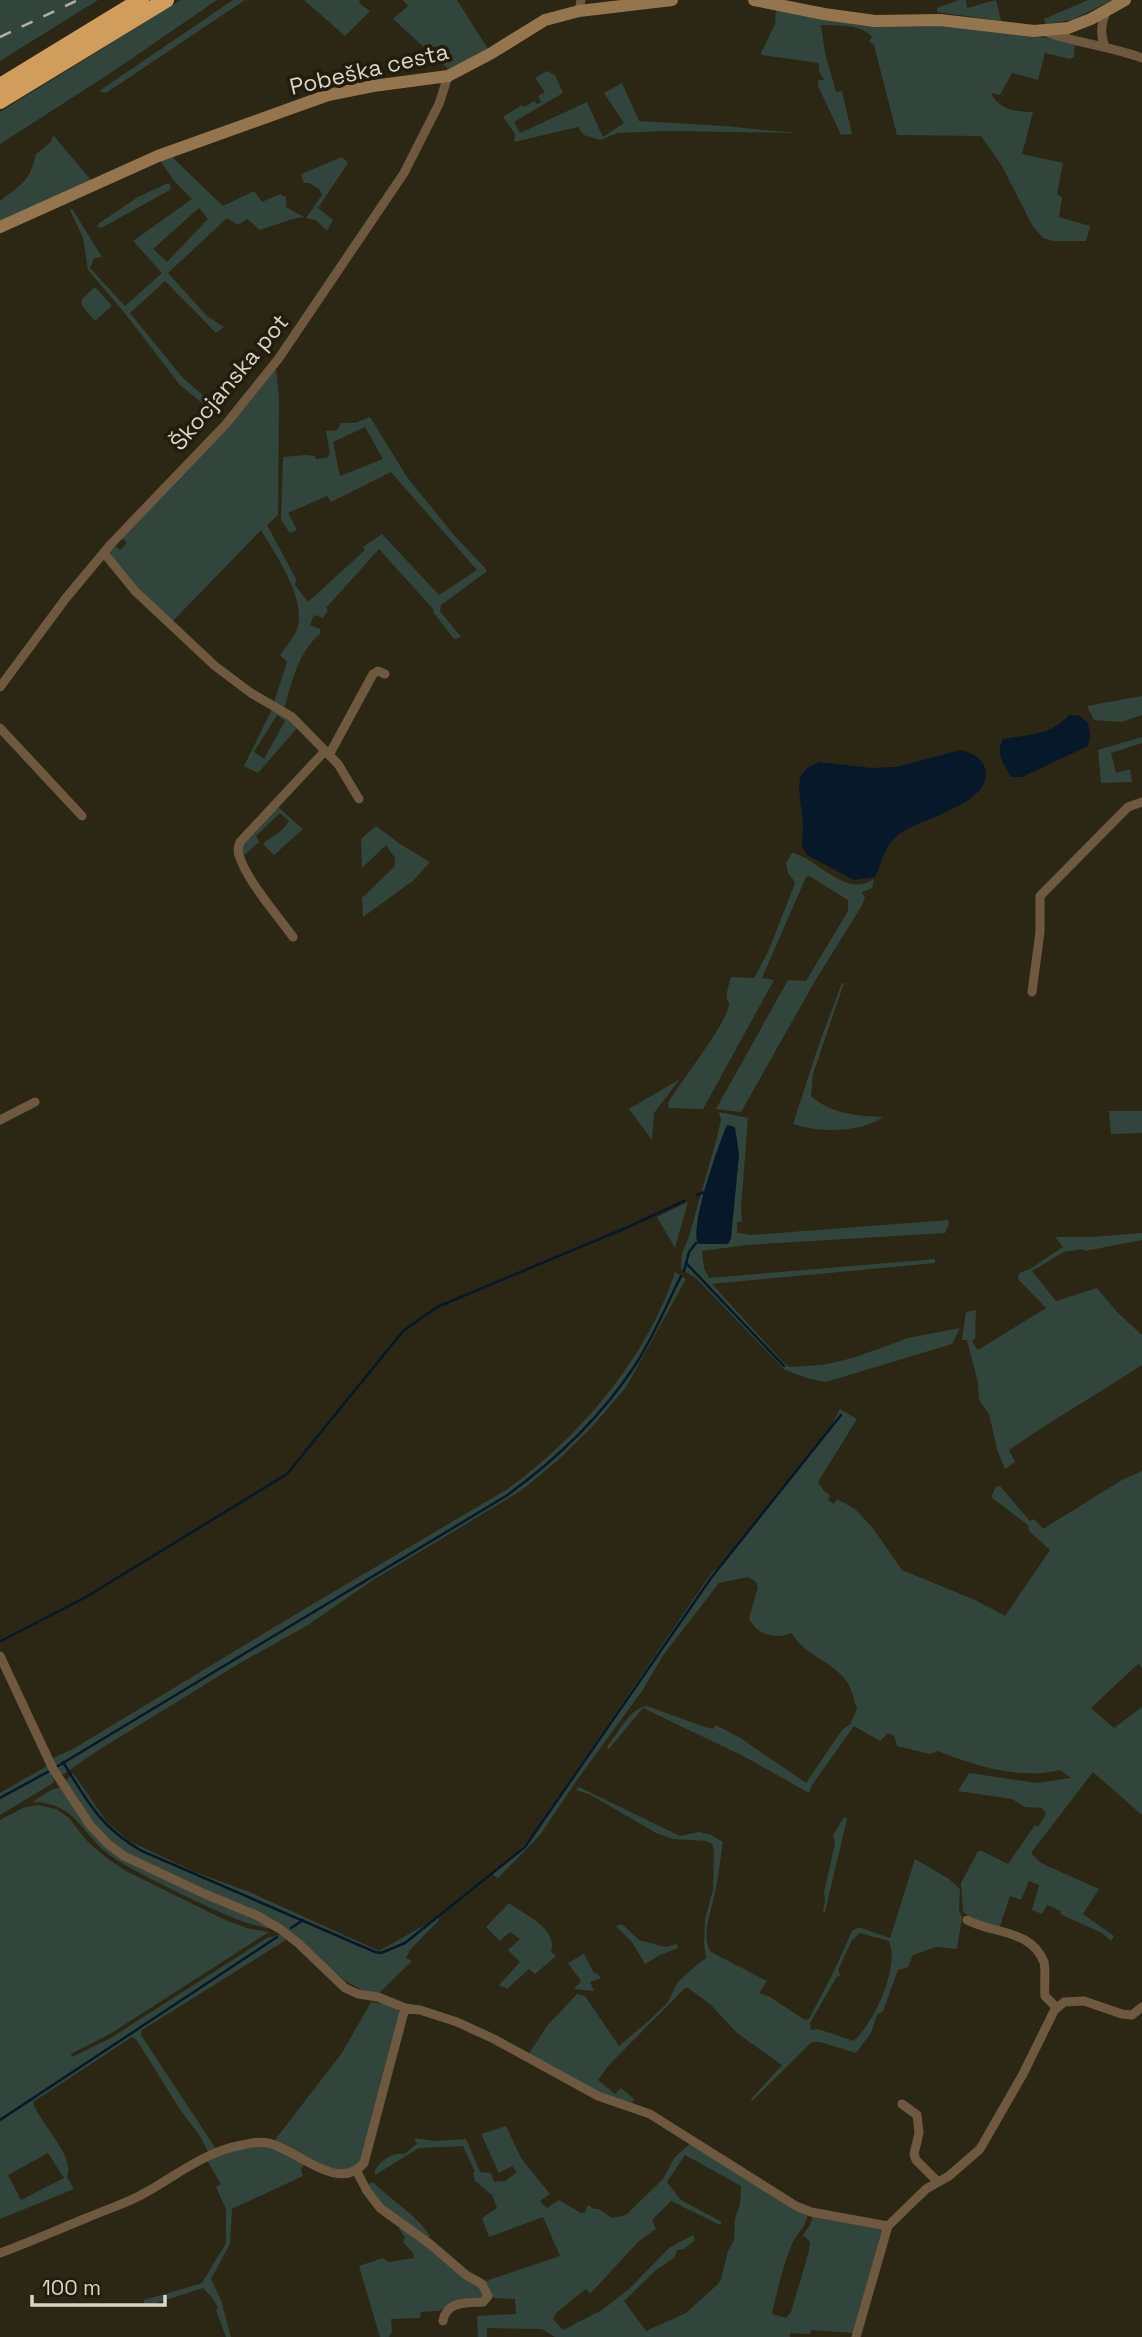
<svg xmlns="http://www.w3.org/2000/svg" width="1142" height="2337" font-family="'Space Grotesk',sans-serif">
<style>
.green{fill:#32453c;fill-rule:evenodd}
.water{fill:#061829}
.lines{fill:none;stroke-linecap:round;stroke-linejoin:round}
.stream{stroke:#061829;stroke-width:2.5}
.street{stroke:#6e5940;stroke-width:9}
.secondary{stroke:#95754d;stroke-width:12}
.highway{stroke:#d09d5d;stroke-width:16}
.rail{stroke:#b3aea3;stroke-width:2.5;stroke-dasharray:12 12;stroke-linecap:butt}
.labels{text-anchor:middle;stroke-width:7;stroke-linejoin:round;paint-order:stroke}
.street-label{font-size:23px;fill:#d9d5cb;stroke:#231c0c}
</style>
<rect width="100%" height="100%" fill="#2c2615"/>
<g class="green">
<polygon points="0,0 98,0 0,61"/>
<polygon points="181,0 217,0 109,74 0,144 0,112"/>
<polygon points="233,0 245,0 106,93 99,91"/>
<polygon points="304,0 360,0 359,3 370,11 345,36"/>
<polygon points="403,0 457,0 488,49 448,69 393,19 408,6"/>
<polygon points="959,0 966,0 967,8 996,0 1001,21 937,12 937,8"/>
<polygon points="1088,0 1112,0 1072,20 1045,24 1044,19"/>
<path d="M 776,10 L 938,25 L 1055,39 L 1075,45 L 1074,57 L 1070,59 L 1045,53 L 1038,80 L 1012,73 L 1000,95 L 991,93 C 999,110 1016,112 1033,112 L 1022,154 L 1063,163 L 1057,194 L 1062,198 L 1059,217 L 1090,226 L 1086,241 L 1053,241 L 1043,238 L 1032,225 L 1002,166 L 981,136 L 897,135 L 874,45 L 869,42 L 872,37 C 862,24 836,26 821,25 L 825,53 L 836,92 L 842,91 L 852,134 L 841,135 L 818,86 L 818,80 L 824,80 L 819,71 L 819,63 L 762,55 L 761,53 L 775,24 Z"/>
<polygon points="547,71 555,75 563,93 514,122 520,133 587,102 603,137 624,123 604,93 622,83 639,121 724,126 796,133 668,131 618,133 600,140 584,135 578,127 514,142 515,134 503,117 522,105 524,107 534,101 537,104 541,102 538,96 545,92 535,78"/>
<path d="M 53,135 L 91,180 L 0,221 L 0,201 C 21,184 30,182 36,154 L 51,142 Z"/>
<path d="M 171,156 L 223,206 L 254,191 L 262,202 L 280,194 L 286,197 L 286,207 L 304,217 C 291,218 273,226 260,230 L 247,219 L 238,225 L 227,218 L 168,273 L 207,316 L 224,327 L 216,333 L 165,281 L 130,313 L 182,377 L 223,413 L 219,417 L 180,385 L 123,311 L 88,270 L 83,238 L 69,208 L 73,210 L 102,257 L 94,258 L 90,268 L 125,306 L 162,273 L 133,241 L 192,199 L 174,181 L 160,160 ZM 199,208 L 208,219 L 167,262 L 153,249 Z"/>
<polygon points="342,157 348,163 318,208 333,220 327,231 316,220 306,218 322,195 320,190 309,183 304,183 301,174"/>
<polygon points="168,183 171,186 170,190 101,228 97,227 98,224 138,197"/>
<polygon points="95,287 112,306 95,321 82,306 82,299"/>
<path d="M 276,368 L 279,398 L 278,515 L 267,525 L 296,579 L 295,585 L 308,602 L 365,550 L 363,547 L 382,534 L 439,595 L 477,570 L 391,472 L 331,502 L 327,496 L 288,513 L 297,530 L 290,533 L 281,520 L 283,457 L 305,455 L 315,456 L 316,459 L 327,458 L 330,454 L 326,431 L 337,430 L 341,423 L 355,423 L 370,417 L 407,477 L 453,534 L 486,569 L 486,572 L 441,605 L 440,611 L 461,637 L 454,639 L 433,612 L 434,610 L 379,549 L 326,608 L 328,610 L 323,618 L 314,615 L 310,625 L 320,629 L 320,634 C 298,652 292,682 284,709 L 274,702 L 287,662 L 280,655 C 285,648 292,640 296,632 C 309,601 276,556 261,530 L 172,622 L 112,561 L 110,552 L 114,544 L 120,550 L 127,543 L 121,537 ZM 365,427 L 383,459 L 340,476 L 333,442 Z"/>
<polygon points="1142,696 1142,715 1121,722 1094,720 1087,706"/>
<path d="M 273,707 L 298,727 L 258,773 L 244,766 ZM 277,715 L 285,721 L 264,759 L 254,752 Z"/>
<polygon points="1142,737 1142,743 1111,753 1116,773 1130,769 1132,782 1101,783 1098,750"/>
<path d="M 278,807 L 303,829 L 274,855 L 263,844 C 272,835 282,833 289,821 L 280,813 L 256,836 L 259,842 L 241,858 L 241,843 Z"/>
<polygon points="376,826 400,844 430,862 414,880 363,917 362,898 395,866 395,858 386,845 362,868 361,839"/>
<path d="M 792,853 C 818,858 845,899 874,879 L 872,888 L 862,892 L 865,898 L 861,907 L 815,981 L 741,1112 L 716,1109 L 788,980 L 806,981 L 848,911 L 848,900 L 809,876 L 806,877 L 762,978 L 774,980 L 703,1109 L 669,1108 L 668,1103 C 678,1085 729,1021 729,1004 C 729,1003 728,1001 727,999 C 726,992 729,984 731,977 L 754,978 L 768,952 L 794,886 L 795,882 L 788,873 L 786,863 Z"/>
<path d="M 842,983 L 844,983 L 813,1074 L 811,1096 C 831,1114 857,1116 883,1117 C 859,1133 820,1133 793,1124 L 818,1047 Z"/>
<polygon points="680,1079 654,1113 652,1140 629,1109"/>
<polygon points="1109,1111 1142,1111 1142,1133 1111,1134"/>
<path d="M 719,1112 L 748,1118 L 741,1207 L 742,1222 L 737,1222 L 737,1233 L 751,1235 L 948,1220 L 949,1224 L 945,1233 L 747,1245 L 702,1251 L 704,1268 L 709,1278 L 935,1259 L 935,1263 L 712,1284 L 783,1362 L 789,1367 L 822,1365 L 853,1358 L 908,1338 L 960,1328 L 952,1344 L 826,1382 L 810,1379 L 785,1370 L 696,1278 L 681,1269 L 682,1253 L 688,1240 L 716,1141 L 721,1120 ZM 727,1126 L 739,1154 L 731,1238 L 728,1244 L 697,1225 L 712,1168 Z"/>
<polygon points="688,1202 675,1248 657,1217"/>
<path d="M 1142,1233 L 1142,1240 L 1085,1251 L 1083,1249 L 1064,1252 L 1032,1271 L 1056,1301 L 1097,1288 L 1118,1313 L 1142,1335 L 1142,1365 C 1098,1394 1052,1420 1009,1450 L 1015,1462 L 1005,1469 L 997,1449 L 989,1414 L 979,1400 L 978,1383 L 967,1340 L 962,1340 L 966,1312 L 976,1310 L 975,1339 L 972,1341 L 978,1350 L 1046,1308 L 1018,1279 L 1019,1273 L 1030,1269 L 1063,1247 L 1055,1237 L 1091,1237 Z"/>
<path d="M 675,1272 L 686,1279 L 626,1387 L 592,1427 L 559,1459 L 522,1490 L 373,1580 L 308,1625 L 240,1663 L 94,1753 L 64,1774 L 58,1773 L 51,1759 L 73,1749 L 301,1611 L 506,1490 C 578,1439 648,1357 675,1272 Z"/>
<path d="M 840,1409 L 857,1419 L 818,1482 L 824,1491 L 830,1495 L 828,1500 L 834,1504 L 837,1499 L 855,1509 L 872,1527 L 902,1570 L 975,1600 L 1005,1616 L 1050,1550 L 1029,1531 L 1028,1525 L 991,1497 L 996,1487 L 1000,1486 L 1030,1521 L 1034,1519 L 1043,1529 L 1122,1480 L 1142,1471 L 1142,1668 L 1139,1663 L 1091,1708 L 1114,1728 L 1142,1707 L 1142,1815 L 1093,1772 L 1031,1853 L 1041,1863 L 1099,1889 L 1083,1914 L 1114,1936 L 1111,1941 L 1102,1933 L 1060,1914 L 1061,1911 L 1047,1905 L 1042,1914 L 1032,1910 L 1039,1885 L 1029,1881 L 1021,1900 L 1010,1896 L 999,1929 L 975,1920 L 963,1912 L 961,1883 L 978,1851 L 982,1851 L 1008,1864 L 1035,1825 L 1038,1827 L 1046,1814 L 1042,1808 L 1025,1807 L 1012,1799 L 958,1791 L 969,1773 L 1037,1783 L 1071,1778 L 1060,1770 C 1020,1780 975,1766 938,1751 L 930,1754 L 897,1746 L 894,1736 L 888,1733 L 880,1741 L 854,1726 L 812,1785 L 809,1793 L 743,1756 L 643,1708 L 609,1749 L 607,1747 C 618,1733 630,1708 647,1706 L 705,1727 L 713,1729 L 716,1725 L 742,1739 L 806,1783 L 842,1730 L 850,1724 L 857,1709 C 854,1700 852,1689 847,1682 C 833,1661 803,1655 792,1633 C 776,1640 756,1635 749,1618 L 758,1587 L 756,1582 L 748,1577 L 719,1583 L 664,1654 L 642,1691 L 577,1780 L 540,1835 L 498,1878 L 491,1873 L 519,1851 L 531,1837 L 712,1572 L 723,1564 L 828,1432 Z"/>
<polygon points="47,1766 54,1780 53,1783 0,1815 0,1793"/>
<polygon points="73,1773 107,1822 129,1841 195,1872 252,1893 379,1951 439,1917 439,1920 410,1950 406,1958 412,1961 379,1993 370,1994 360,1989 344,1980 290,1933 125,1853 98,1831 65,1781"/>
<path d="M 62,1787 L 120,1857 L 278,1930 C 244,1926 214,1909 183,1895 C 161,1884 138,1873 117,1860 C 80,1837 80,1803 32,1802 L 53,1789 Z"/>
<path d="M 579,1787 L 680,1836 L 699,1832 L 711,1835 L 723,1842 C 720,1859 719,1876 715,1892 C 712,1910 700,1936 711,1952 L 767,1981 L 759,1993 L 770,1997 L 805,2020 L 809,2019 L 835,1969 L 852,1931 L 857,1928 L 861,1928 L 890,1938 L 915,1859 L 949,1879 L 960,1889 L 959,1910 L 962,1917 L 957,1949 L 936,1947 L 913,1955 L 908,1967 L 898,1970 L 883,2011 L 877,2015 L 871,2033 L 856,2053 L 820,2042 L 812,2042 L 752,2101 L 751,2099 L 782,2065 L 737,2033 L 710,2004 L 688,1988 L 685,1988 L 609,2065 L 598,2080 L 615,2094 L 621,2088 L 634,2099 L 632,2104 L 597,2093 L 530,2055 L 530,2052 L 547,2026 L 577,1994 L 585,1996 L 619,2046 C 635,2032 652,2019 666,2004 C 672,1998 672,1991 677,1984 C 680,1979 700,1962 706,1958 L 704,1943 L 705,1919 L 713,1890 L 714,1850 L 712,1844 L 706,1841 L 673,1839 L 656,1833 L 591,1795 L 576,1790 ZM 860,1933 L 889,1941 C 900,1968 874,2022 854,2041 L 818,2029 L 811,2030 L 810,2023 L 836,1978 L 840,1975 L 838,1970 L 852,1940 Z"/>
<path d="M 38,1805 L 56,1809 L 69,1818 L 87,1841 L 108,1859 L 126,1871 L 223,1919 L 247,1928 L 269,1932 L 110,2034 L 71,2054 L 72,2057 L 109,2039 L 267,1938 L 279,1935 L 289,1938 L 142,2030 L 141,2035 L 216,2149 L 208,2152 L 200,2136 L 181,2111 L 136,2039 L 132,2037 L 33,2102 C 39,2123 76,2156 67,2177 L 74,2189 L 0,2219 L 0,1820 L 23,1808 ZM 48,2153 L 64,2178 L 21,2200 L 8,2175 Z"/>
<polygon points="844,1817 847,1819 825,1912 823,1911 825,1900 824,1892 835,1844 833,1835"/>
<path d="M 509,1903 C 526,1916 558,1928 551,1952 L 556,1956 L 535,1974 L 529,1969 L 507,1989 L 499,1985 L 520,1962 L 508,1950 L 520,1939 L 510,1932 L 500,1941 L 486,1927 Z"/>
<polygon points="622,1924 639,1940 665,1947 677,1944 678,1948 660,1955 645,1964 632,1942 616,1926"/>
<polygon points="584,1954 594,1973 597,1973 601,1978 590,1982 594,1991 574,1989 581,1981 568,1963"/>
<polygon points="371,2002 390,2005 400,2012 361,2164 355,2170 331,2169 274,2141 342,2053"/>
<path d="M 506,2126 L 521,2158 L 550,2194 L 540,2201 L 547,2208 L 559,2200 L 581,2213 L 585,2212 L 588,2205 L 594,2209 L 599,2209 L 612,2218 L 626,2215 L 632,2209 L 663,2179 L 675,2157 L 691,2143 L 808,2214 C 806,2227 797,2233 792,2244 C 783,2266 777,2291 772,2314 L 786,2318 L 791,2312 L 809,2251 L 810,2242 L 803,2235 L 810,2225 L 813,2215 L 884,2228 L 854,2333 L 812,2330 L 809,2334 L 790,2333 L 790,2337 L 555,2337 L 542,2329 L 487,2328 L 487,2337 L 478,2337 L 477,2316 L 516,2314 L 515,2299 L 494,2298 L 483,2282 L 560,2256 L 543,2217 L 489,2237 L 482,2218 L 497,2208 L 492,2195 L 475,2181 L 473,2173 L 475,2172 L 463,2146 L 419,2148 L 375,2175 L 375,2171 C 379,2161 392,2152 404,2154 L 417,2144 L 414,2138 L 434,2141 L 466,2139 L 480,2172 L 491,2173 L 494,2182 L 505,2181 L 517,2172 L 512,2166 L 499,2173 L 481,2134 ZM 685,2155 L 741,2186 L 740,2204 L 735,2219 L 734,2240 L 728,2251 L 721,2279 L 718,2284 L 686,2313 L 646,2331 L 624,2301 L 655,2271 L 675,2257 L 677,2250 L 684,2249 L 695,2240 L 693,2235 L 669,2248 L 629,2289 L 602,2310 L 563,2330 L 553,2319 L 557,2312 L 586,2289 L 590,2294 L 638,2242 L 656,2229 L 652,2220 L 671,2201 L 720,2225 L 722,2222 L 681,2200 L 667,2182 Z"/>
<polygon points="263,2145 276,2148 304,2164 301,2170 303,2176 232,2209 230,2244 211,2279 221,2300 231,2337 226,2337 216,2310 218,2308 212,2297 203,2288 144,2307 144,2300 202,2283 226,2243 226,2209 216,2187 221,2184 206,2159 219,2153"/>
<path d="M 373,2182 C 391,2200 417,2215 430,2236 L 426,2239 L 377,2202 L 367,2185 Z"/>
<polygon points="401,2225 480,2285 483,2298 451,2303 439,2311 421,2312 420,2318 391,2319 392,2332 389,2337 380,2337 359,2266 383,2258 389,2262 414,2258 413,2253 403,2242 405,2237 399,2229"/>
</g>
<g class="water">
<path d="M 1069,715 L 1078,715 L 1088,723 L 1090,736 L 1088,746 L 1022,777 L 1011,777 C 1004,764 995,754 1003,739 C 1027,735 1052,735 1069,715 Z"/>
<path d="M 961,750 C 972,753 982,757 985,769 C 994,804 919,818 898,835 C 884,847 882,862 875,877 L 854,880 L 807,855 L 802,846 L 803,824 L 799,790 L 800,777 L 806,769 L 819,762 L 871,768 L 896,767 Z"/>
<path d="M 727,1125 L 735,1127 L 739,1154 L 731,1238 L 728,1244 L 698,1244 C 689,1226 718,1146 727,1125 Z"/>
</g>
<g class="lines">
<g class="stream">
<polyline points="697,1195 705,1192"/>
<polyline points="686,1263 784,1366"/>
<polyline points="684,1271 689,1252 696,1243"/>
<polyline points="1,1641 86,1597 287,1474 403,1331 437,1307 628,1227 684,1201"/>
<path d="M 63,1762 C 87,1801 101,1828 142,1851 L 375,1952 L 381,1953 L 405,1943 L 525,1847 L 711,1578 L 841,1415"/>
<path d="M 0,1798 L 53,1769 L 506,1496 C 556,1460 600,1418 634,1367 C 653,1338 666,1306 681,1276"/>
<polyline points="291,1928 303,1920"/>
<polyline points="0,2120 277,1937"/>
</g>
<g class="street">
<polyline points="579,11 581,0"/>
<path d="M 1043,31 C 1075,43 1110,46 1142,58"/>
<path d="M 1105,47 C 1100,35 1101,23 1106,12"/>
<polyline points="104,553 135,591 215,666 251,693 292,717 338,764 359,799"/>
<polyline points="0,687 66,598 111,544 226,424 279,358 404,173 439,104 448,76"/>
<polyline points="0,728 82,816"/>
<polyline points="329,755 373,674 378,671 385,674"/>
<path d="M 293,937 C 277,915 249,883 240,858 C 237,852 238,848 240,842 L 325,751"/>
<polyline points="1032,992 1040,932 1040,896 1128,807 1142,802"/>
<polyline points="0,1120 35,1102"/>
<polyline points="0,1656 53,1769 90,1825 108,1844 124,1856 205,1894 256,1915 280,1929 298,1943 345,1988 358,1994 378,1997 405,2008"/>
<path d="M 967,1920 C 993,1934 1031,1929 1044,1962 C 1046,1969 1044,1987 1045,1996 L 1057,2008"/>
<polyline points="902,2104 917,2115 919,2133 914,2154 916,2160 938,2182"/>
<path d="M 357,2172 L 367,2191 L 380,2208 L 430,2244 L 466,2275 L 482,2284 L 488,2296 L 483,2302 C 466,2303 446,2301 443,2321"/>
<path d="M 0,2253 C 30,2242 59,2229 89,2217 C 107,2209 125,2204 143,2194 C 176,2176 204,2152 242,2145 C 251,2143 259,2141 268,2143 C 297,2149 338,2194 364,2163 L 405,2008 L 420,2010 L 457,2022 L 494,2039 L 598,2096 L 650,2114 L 796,2206 L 811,2212 L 888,2226 L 926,2189 L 949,2176 L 980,2149 L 1023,2074 L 1054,2011 L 1064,2002 L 1084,2001 L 1122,2014 L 1132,2015 L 1142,2007"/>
<polyline points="856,2337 888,2226"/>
</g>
<g class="secondary">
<polyline points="754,0 824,14 875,21 940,20 1034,31 1068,28 1091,19 1125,0"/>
<polyline points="0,227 158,156 328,95 373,86 448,76 490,54 545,20 579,11 672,0"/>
</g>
<g class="highway">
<polyline points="0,86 141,0"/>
<polyline points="0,101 166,0"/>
</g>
<polyline class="rail" points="0,37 78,0"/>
</g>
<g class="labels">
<g class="street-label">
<text transform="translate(369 69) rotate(-13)" y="8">Pobeška cesta</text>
<text transform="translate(229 382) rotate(-50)" y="8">Škocjanska pot</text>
</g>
</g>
<path d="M32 2295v10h133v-10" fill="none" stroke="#d9d5cb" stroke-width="3.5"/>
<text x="42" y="2295" font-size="21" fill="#d9d5cb" stroke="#231c0c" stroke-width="5" paint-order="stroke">100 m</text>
</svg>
